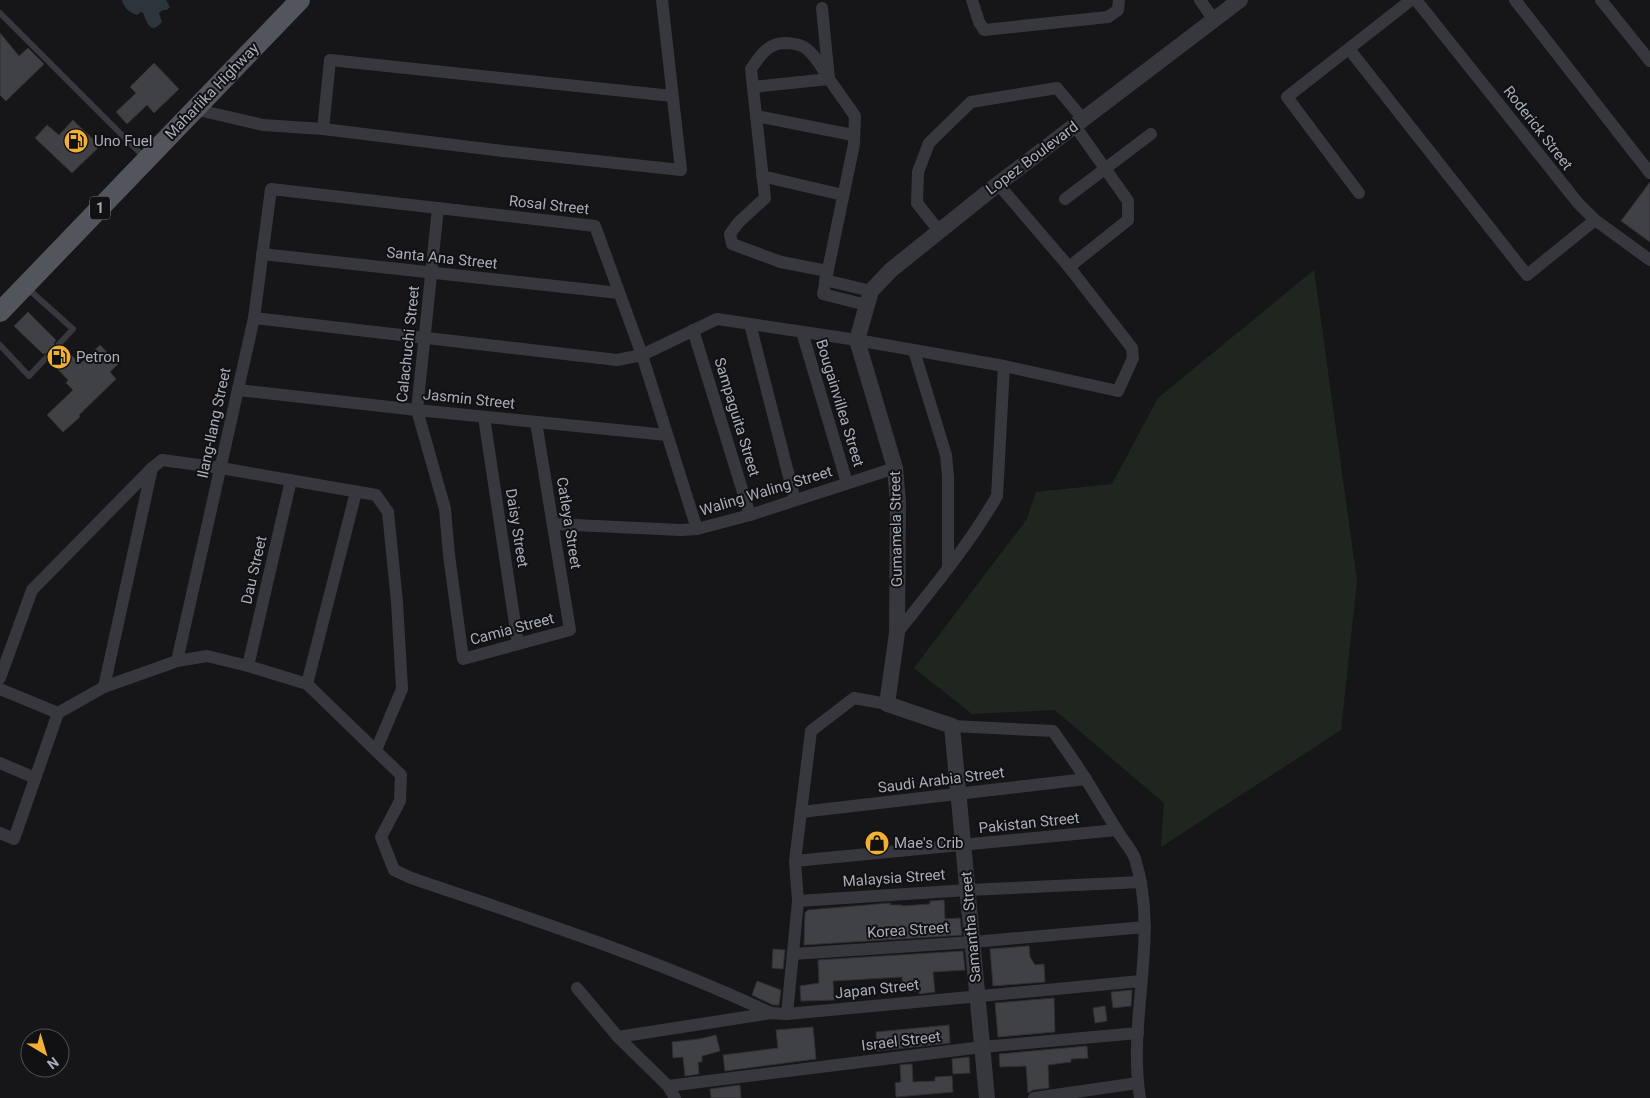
<svg xmlns="http://www.w3.org/2000/svg" width="1650" height="1098" font-family="Roboto,sans-serif">
<style>
.green{fill:#1e261f}
.water{fill:#2c353c}
.building{fill:#404145;stroke:#303034}
.lines{fill:none;stroke-linecap:round;stroke-linejoin:round}
.service{stroke:#37383d;stroke-width:6}
.minor{stroke:#37383d;stroke-width:12}
.tertiary{stroke:#37383d;stroke-width:16}
.primary{stroke:#53555c;stroke-width:20}
.labels{text-anchor:middle;stroke-width:4;stroke-linejoin:round;paint-order:stroke}
.shield{fill:#111113;stroke:#7b7e86;stroke-width:1}
.shield-label{font-size:14px;font-weight:bold;fill:#a8adb8}
.street-label{font-size:15px;fill:#a8adb8;stroke:#111113}
.poi-label{font-size:15px;fill:#a8adb8;stroke:#111113;text-anchor:start}
</style>
<rect width="100%" height="100%" fill="#161618"/>
<polygon class="green" points="1314,270 1357,581 1341,730 1161,847 1164,803 1055,710 972,714 914,668 1027,519 1036,492 1112,484 1158,398"/>
<path class="water" d="M 122,0 L 166,0 L 170,7 L 167,10 L 163,10 L 159,13 L 162,22 C 150,36 147,22 143,13 L 141,12 L 137,15 C 130,13 123,7 122,0 Z"/>
<g class="building">
<polygon points="0,33 19,56 28,48 44,64 6,101 0,95"/>
<polygon points="154,63 179,89 154,113 147,105 127,124 116,112 136,93 130,87"/>
<polygon points="73,120 100,146 72,173 35,138 47,125 59,135"/>
<polygon points="1650,182 1650,242 1621,221"/>
<polygon points="28,312 56,340 54,343 55,347 58,349 63,347 80,364 100,345 118,364 110,372 116,379 79,415 80,417 63,432 47,415 73,390 66,383 68,380 50,361 51,359 50,355 47,353 43,354 14,326"/>
<polygon points="944,900 945,919 960,918 962,935 804,945 805,913 808,910 890,903 890,905 902,905 902,906 930,904 930,901"/>
<polygon points="1029,946 1030,957 1035,965 1044,964 1045,982 993,986 990,949"/>
<polygon points="773,949 785,950 783,969 772,968"/>
<polygon points="963,951 965,970 933,972 935,992 919,994 919,991 903,992 902,977 833,981 834,1000 801,1001 800,986 819,983 818,960"/>
<polygon points="757,981 781,990 779,1005 773,1005 752,995"/>
<polygon points="1132,990 1131,1006 1113,1008 1111,992"/>
<polygon points="1054,998 1055,1032 998,1037 995,1003"/>
<polygon points="1105,1006 1107,1021 1095,1023 1093,1008"/>
<polygon points="949,1025 950,1043 877,1051 876,1032"/>
<polygon points="813,1027 816,1059 725,1071 723,1055 778,1048 776,1030"/>
<polygon points="716,1035 720,1051 702,1056 702,1062 698,1062 699,1074 685,1076 683,1057 673,1058 672,1042 699,1039"/>
<polygon points="1087,1046 1088,1058 1071,1059 1071,1062 1048,1065 1049,1088 1033,1090 1028,1093 1026,1066 1000,1067 999,1054"/>
<polygon points="969,1057 970,1073 953,1074 952,1059"/>
<polygon points="912,1064 913,1082 935,1081 935,1077 952,1076 953,1092 896,1097 895,1083 901,1082 900,1065"/>
<polygon points="740,1085 741,1098 711,1098 710,1089"/>
</g>
<g class="lines">
<g class="service">
<polyline points="0,13 145,158"/>
<polyline points="26,287 73,329 59,344"/>
<polyline points="0,345 29,376 46,358"/>
</g>
<g class="minor">
<polyline points="972,0 979,22 984,30 1108,17 1118,10 1119,0"/>
<polyline points="1200,0 1214,20"/>
<polyline points="1416,0 1578,203 1595,220 1650,260"/>
<polyline points="1515,0 1650,173"/>
<polyline points="1601,0 1650,61"/>
<path d="M 822,8 L 829,79 C 822,68 815,54 804,47 C 798,44 790,43 784,43 C 767,44 760,56 751,69 L 765,198 L 738,223 L 730,234 L 732,244 L 781,262 L 827,271"/>
<polyline points="1349,49 1527,275 1595,220"/>
<polyline points="753,87 829,79 855,116 854,144 823,294 866,305"/>
<polyline points="194,109 263,125 323,129 503,151 681,170 662,0"/>
<polyline points="756,116 853,135"/>
<polyline points="323,129 330,60 672,96"/>
<polyline points="762,176 843,195"/>
<polyline points="1359,193 1287,97 1411,0"/>
<polyline points="1065,199 1151,134"/>
<polyline points="438,208 417,410 445,509 449,555 463,659 570,630 536,422"/>
<polyline points="939,231 917,203 918,172 929,143 971,102 1057,88 1083,119"/>
<polyline points="262,254 619,293"/>
<polyline points="1069,267 1128,220 1128,201 1075,126"/>
<polyline points="825,280 871,291"/>
<polyline points="254,318 617,360 642,355 717,319 857,340 1004,366 1118,391 1133,358 1132,348 1069,267 998,184"/>
<polyline points="750,324 795,500"/>
<polyline points="693,330 750,515"/>
<polyline points="802,332 847,483"/>
<polyline points="914,351 946,455 948,476 948,568"/>
<polyline points="238,390 417,410 667,435"/>
<polyline points="484,417 518,644"/>
<polyline points="553,524 681,530 697,529 750,515 895,468"/>
<path d="M 897,633 C 932,589 969,545 997,496 L 1004,366"/>
<polyline points="177,661 254,318 271,189 595,226 642,355 697,529"/>
<polyline points="248,666 291,480"/>
<polyline points="0,678 32,590 152,468 162,460 221,468 376,495 388,512 397,602 402,689 376,750"/>
<polyline points="307,684 356,492"/>
<polyline points="104,687 152,468"/>
<polyline points="0,689 58,713"/>
<path d="M 952,726 L 1053,731 C 1064,747 1075,762 1085,778 C 1096,795 1106,813 1117,830 C 1122,840 1132,849 1135,859 C 1160,937 1127,1019 1140,1098"/>
<polyline points="0,763 35,778"/>
<polyline points="801,812 1086,779"/>
<path d="M 0,833 L 14,839 L 58,713 L 104,687 L 177,661 L 207,656 L 248,666 L 307,684 L 401,775 L 400,801 L 381,837 L 394,870 L 411,878 C 533,919 655,959 771,1013"/>
<polyline points="795,861 1117,830"/>
<polyline points="798,901 968,890 1141,882"/>
<polyline points="793,954 973,942 1145,927"/>
<polyline points="577,988 618,1037 668,1086 675,1098"/>
<polyline points="787,1014 798,901 795,861 811,731 854,698 887,704"/>
<polyline points="618,1037 771,1013 787,1014 1141,981"/>
<polyline points="668,1086 982,1047 1138,1033"/>
<polyline points="1034,1098 1138,1083"/>
</g>
<polyline class="tertiary" points="987,1098 952,726 887,704 897,633 898,502 895,468 857,340 871,291 891,270 998,184 1240,0"/>
<polyline class="primary" points="0,312 300,0"/>
</g>
<defs>
<symbol id="fuel-disc" viewBox="-11 -11 22 22"><circle r="9.5" fill="#f2b134" stroke="#111113"/><path d="M-5.5-6h7V0h2V4h1.3V-2.5L3-4.5l.8-.8L6-3V5H2.5V1h-1V6h-7ZM-4.2-4.7v3.2H.2V-4.7Z" fill="#111"/></symbol>
<symbol id="shop-disc" viewBox="-11 -11 22 22"><circle r="9.5" fill="#f2b134" stroke="#111113"/><path d="M-5-2.5h2.3a2.7 3.5 0 0 1 5.4 0H5L5.5 6h-11ZM-1.5-2.5h3a1.5 2.3 0 0 0-3 0Z" fill="#111"/></symbol>
</defs>
<g fill-rule="evenodd">
<use href="#fuel-disc" x="62" y="127" width="28" height="28"/>
<use href="#fuel-disc" x="45" y="343" width="28" height="28"/>
<use href="#shop-disc" x="863" y="829" width="28" height="28"/>
</g>
<g class="labels">
<rect class="shield" x="90" y="196.5" width="20" height="23" rx="4"/>
<g class="shield-label">
<text x="100" y="213">1</text>
</g>
<g class="street-label">
<text transform="translate(212 91) rotate(-46)" y="5">Maharlika Highway</text>
<text transform="translate(1538 128) rotate(52)" y="5">Roderick Street</text>
<text transform="translate(1032 158) rotate(-37)" y="5">Lopez Boulevard</text>
<text transform="translate(549 205) rotate(6)" y="5">Rosal Street</text>
<text transform="translate(442 258) rotate(6)" y="5">Santa Ana Street</text>
<text transform="translate(408 344) rotate(-84)" y="5">Calachuchi Street</text>
<text transform="translate(469 399) rotate(6)" y="5">Jasmin Street</text>
<text transform="translate(840 403) rotate(73)" y="5">Bougainvillea Street</text>
<text transform="translate(737 417) rotate(73)" y="5">Sampaguita Street</text>
<text transform="translate(214 423) rotate(-78)" y="5">Ilang-Ilang Street</text>
<text transform="translate(766 491) rotate(-17)" y="5">Waling Waling Street</text>
<text transform="translate(569 523) rotate(81)" y="5">Catleya Street</text>
<text transform="translate(517 528) rotate(81)" y="5">Daisy Street</text>
<text transform="translate(896 529) rotate(-91)" y="5">Gumamela Street</text>
<text transform="translate(254 570) rotate(-77)" y="5">Dau Street</text>
<text transform="translate(512 629) rotate(-15)" y="5">Camia Street</text>
<text transform="translate(941 780) rotate(-7)" y="5">Saudi Arabia Street</text>
<text transform="translate(1029 823) rotate(-6)" y="5">Pakistan Street</text>
<text transform="translate(894 878) rotate(-4)" y="5">Malaysia Street</text>
<text transform="translate(971 927) rotate(-95)" y="5">Samantha Street</text>
<text transform="translate(908 930) rotate(-4)" y="5">Korea Street</text>
<text transform="translate(877 989) rotate(-6)" y="5">Japan Street</text>
<text transform="translate(901 1041) rotate(-7)" y="5">Israel Street</text>
</g>
<g class="poi-label">
<text x="94" y="146">Uno Fuel</text>
<text x="76" y="362">Petron</text>
<text x="894" y="848">Mae's Crib</text>
</g>
</g>
<g transform="translate(45 1053) rotate(142)"><circle r="24" fill="#111113" stroke="#4d4f55"/>
<path d="M0-4L9 19L0 12L-9 19Z" fill="#f2b134"/>
<text y="-8" font-size="14" font-weight="bold" text-anchor="middle" fill="#a8adb8">N</text>
</g>
</svg>
